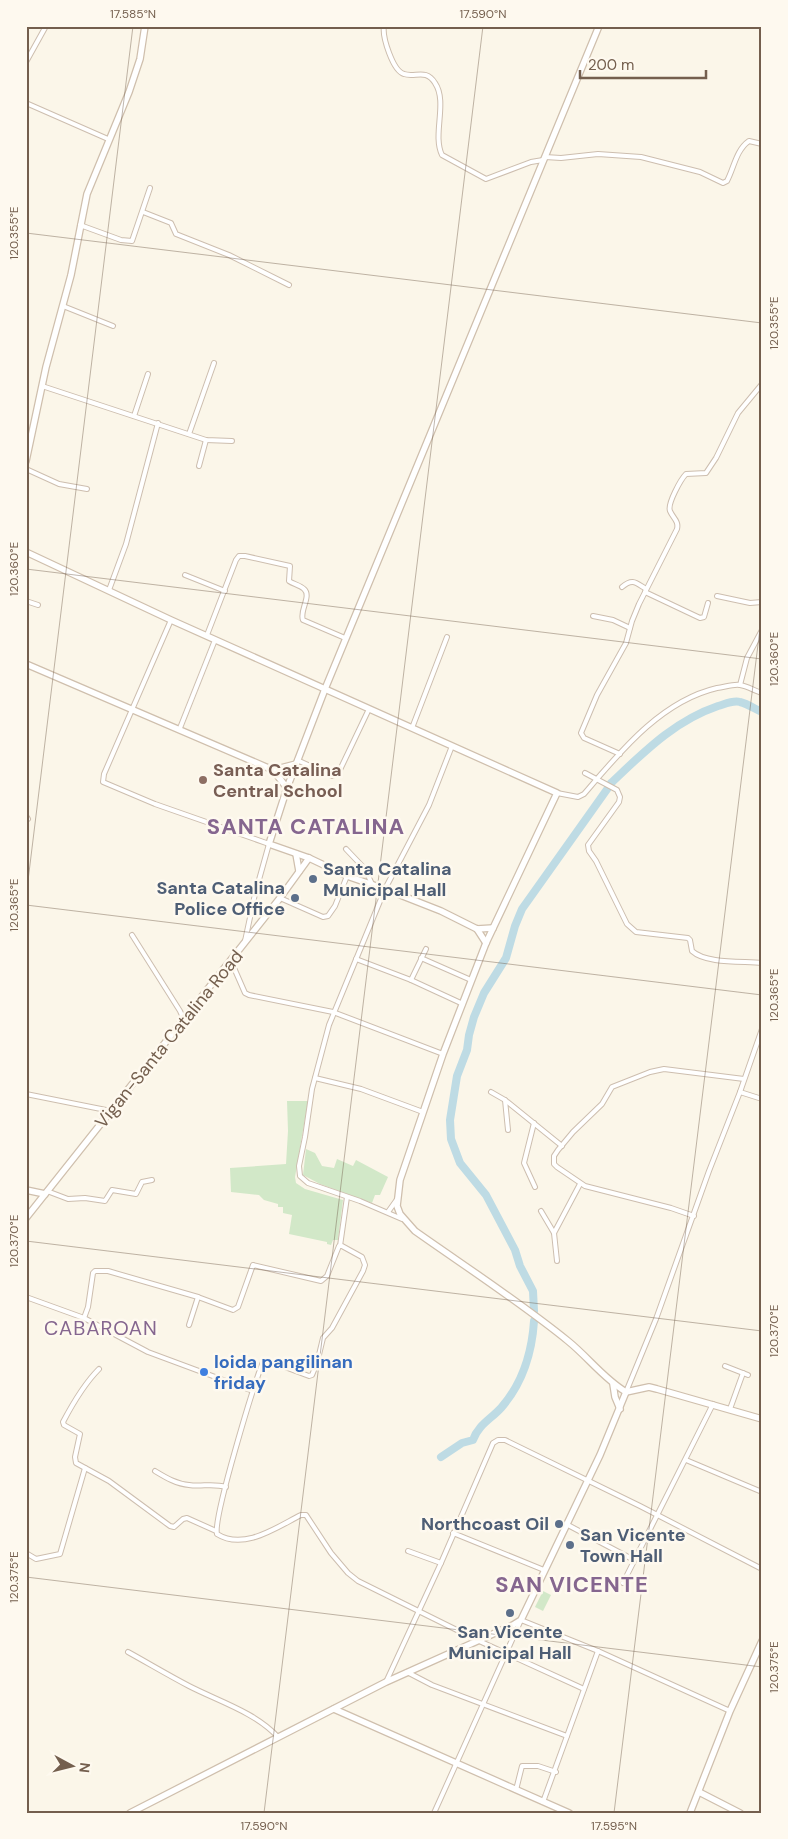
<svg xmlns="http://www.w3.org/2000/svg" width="788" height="1839" font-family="'DM Sans',sans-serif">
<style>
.green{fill:#d2e8c8}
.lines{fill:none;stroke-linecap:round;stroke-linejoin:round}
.river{stroke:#bedbe4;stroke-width:8}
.street-casing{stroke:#cdbeaf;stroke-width:6}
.secondary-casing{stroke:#cfbfad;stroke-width:8}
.street{stroke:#fff;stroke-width:4}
.secondary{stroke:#fff;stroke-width:5.5}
.ticks{fill:none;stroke:#745f4e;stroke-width:1;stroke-opacity:0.45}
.education-dot{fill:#8d6e63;stroke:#fef9ef;stroke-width:2}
.service-dot{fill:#5c6f8a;stroke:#fef9ef;stroke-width:2}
.shop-dot{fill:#3f7fe0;stroke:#fef9ef;stroke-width:2}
.labels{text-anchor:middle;stroke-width:5;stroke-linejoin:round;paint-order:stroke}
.education-label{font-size:18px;font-weight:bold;fill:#785e54;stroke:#fef9ef;text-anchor:start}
.service-label{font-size:18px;font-weight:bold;fill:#4e5e75;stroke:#fef9ef;text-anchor:start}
.street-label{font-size:18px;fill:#745f4e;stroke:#fef9ef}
.shop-label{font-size:18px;font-weight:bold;fill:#366cbe;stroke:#fef9ef;text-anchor:start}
.quarter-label{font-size:20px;letter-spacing:1px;fill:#85668f;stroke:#fef9ef}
.district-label{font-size:22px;font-weight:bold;letter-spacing:1px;fill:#85668f;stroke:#fef9ef}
.neatline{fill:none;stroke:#745f4e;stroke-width:2}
.ticks-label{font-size:12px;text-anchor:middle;fill:#745f4e}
</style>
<rect width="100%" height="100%" fill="#fbf6e9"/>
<g class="green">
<polygon points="287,1101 308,1101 295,1177 296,1183 305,1189 343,1200 338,1240 333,1240 331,1245 327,1244 327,1242 289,1234 292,1215 283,1213 283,1207 278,1207 278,1204 264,1200 259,1195 231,1192 230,1168 286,1164 288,1131"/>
<polygon points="306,1149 315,1153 322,1166 334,1168 337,1159 353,1166 356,1160 388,1177 380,1195 375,1195 372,1203 320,1184 303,1175"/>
<polygon points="543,1591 551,1595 543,1611 535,1607"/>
</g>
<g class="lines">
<g class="river">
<path d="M 611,783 C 644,752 674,721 718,706 C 725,704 733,700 740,702 C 748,704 755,709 762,712"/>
<polyline points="534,1311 533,1291 520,1266 515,1250 486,1195 460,1163 451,1139 450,1120 457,1076 467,1050 469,1035 474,1017 484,993 506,958 515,926 522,909 608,788"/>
<path d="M 441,1457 L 462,1443 L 473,1440 C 478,1425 491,1419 501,1408 C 522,1384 532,1352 534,1321"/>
</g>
<defs>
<g id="street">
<path d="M 384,26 C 382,37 393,71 404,74 C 415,78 426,68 435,83 C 448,102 432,135 442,155 L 486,179 L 531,162 L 543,160"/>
<polyline points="26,62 46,26"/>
<polyline points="26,103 108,139"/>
<path d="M 545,157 L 561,158 L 598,154 L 641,157 L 700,172 L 723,183 L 727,181 C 734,168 736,150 749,141 L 762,144"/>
<polyline points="143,212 171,223 176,234 229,255 289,285"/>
<polyline points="80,225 121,240 132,241 150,188"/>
<polyline points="63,306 113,326"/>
<polyline points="42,386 206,440 232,441"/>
<polyline points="134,416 148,374"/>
<polyline points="189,434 214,363"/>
<polyline points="199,466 206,440"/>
<polyline points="26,469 59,484 87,489"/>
<polyline points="185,575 225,591"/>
<path d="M 622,587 C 633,578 636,583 646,589"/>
<polyline points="109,590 126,544 158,423"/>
<polyline points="645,592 700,618 704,617 708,603"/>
<polyline points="717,596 750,603 762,602"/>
<polyline points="26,601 38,605"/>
<polyline points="593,616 613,620 630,628"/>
<polyline points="171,620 104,774 103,782 155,804 269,844 255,894 245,941"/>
<path d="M 207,635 L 236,560 L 239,556 L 245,556 L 290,566 L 289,581 C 293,584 300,585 304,589 C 312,596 299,611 303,620 L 345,638"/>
<polyline points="740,685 747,658 762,630"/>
<polyline points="180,728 215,640"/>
<polyline points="412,728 447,637"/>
<path d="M 620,754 L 584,738 L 581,733 L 597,695 L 626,643 L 632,621 L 639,604 L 677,529 C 679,521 673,518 670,511 C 667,504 681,479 686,474 L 706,473 L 716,458 L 738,413 L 762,384"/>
<polyline points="297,760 332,776 338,774 369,709"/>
<path d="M 585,773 L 617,790 L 620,797 L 619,802 L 588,845 L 589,851 L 596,861 L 627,924 L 636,932 L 688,938 L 690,940 L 692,951 C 706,964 743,961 762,963"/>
<path d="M 557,793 L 578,797 L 584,794 C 620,752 661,701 717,688 C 725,687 733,684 740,685 C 747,686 755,691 762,693"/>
<polyline points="26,816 28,819"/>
<polyline points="346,849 365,869 372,884"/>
<polyline points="280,898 323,917 328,916 335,906 347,876"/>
<polyline points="132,935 180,1011 184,1020"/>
<polyline points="421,958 471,980"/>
<polyline points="356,959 411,980 463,1004"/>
<polyline points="231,961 245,993 249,995 333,1012 443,1054"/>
<polyline points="411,980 426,949"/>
<polyline points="315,1078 361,1089 423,1112"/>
<polyline points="491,1092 505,1100 562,1146"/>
<polyline points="740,1092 762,1099"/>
<polyline points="26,1094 111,1111"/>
<polyline points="505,1100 508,1130"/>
<polyline points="534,1123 524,1163 535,1187"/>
<polyline points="47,1191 68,1199 85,1198 105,1201 112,1190 136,1194 142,1182 152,1180"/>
<polyline points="541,1211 554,1233 557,1261"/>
<polyline points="388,1212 398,1198"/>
<polyline points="694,1216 671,1208 585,1186 557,1167 554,1164 554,1156 558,1150 573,1132 602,1104 612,1087 650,1072 664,1069 744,1079"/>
<polyline points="402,1219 360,1201 308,1183 300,1176 299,1166 305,1137 312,1089 329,1025 385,889 429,805 452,746"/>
<polyline points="554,1233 580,1184"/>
<polyline points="340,1246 347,1197"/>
<polyline points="26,1297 84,1318 148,1352 253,1391"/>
<path d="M 84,1318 L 88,1307 L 93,1273 L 95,1271 L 108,1271 L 198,1297 L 233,1310 L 238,1307 L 253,1265 L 321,1281 L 327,1276 L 339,1246 L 342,1246 L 362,1257 L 365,1265 L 363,1271 L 332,1328 L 323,1338 L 317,1363 L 312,1375 L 309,1376 L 274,1363 L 263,1362 C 254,1384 213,1518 217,1534 C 244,1551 277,1527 301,1515 L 306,1515 L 331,1553 L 348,1573 L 358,1581 L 477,1640 L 584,1689"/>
<polyline points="189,1325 198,1297"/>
<polyline points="725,1366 748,1375"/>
<path d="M 99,1369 C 84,1384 73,1403 63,1422 L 64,1425 L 80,1434 L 75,1457 L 76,1463 L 109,1481 L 170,1526 L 174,1527 L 183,1519 L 187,1518 L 216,1531"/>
<polyline points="626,1392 656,1319 709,1171 740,1092 762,1029"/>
<polyline points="730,1409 743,1373"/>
<polyline points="686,1460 762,1492"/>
<path d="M 155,1471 C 165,1477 176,1484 189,1485 C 201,1487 213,1483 226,1487"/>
<polyline points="566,1524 634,1560"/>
<polyline points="453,1533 544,1570"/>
<polyline points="408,1551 441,1563"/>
<polyline points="26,1553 36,1559 60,1554 85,1468"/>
<polyline points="623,1583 713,1404"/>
<path d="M 128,1652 C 148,1663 168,1675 189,1686 C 218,1701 255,1712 278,1737"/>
<polyline points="407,1672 432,1685 567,1736"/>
<polyline points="386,1682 441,1563 493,1443 498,1440 505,1440 640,1506 762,1569"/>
<polyline points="516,1790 522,1766 538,1766 556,1772"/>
<polyline points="543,1802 598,1651"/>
<polyline points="434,1813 521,1620 598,1651 730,1711"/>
</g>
<g id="secondary">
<polyline points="26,461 46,367 71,275 87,194 129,92 140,59 145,26"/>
<path d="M 26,552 L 171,620 L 557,793 L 486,943 L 443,1054 L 400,1180 L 397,1206 L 400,1214 L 415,1231 C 466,1267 520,1302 568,1341 C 588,1357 604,1379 626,1392 L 649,1387 L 657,1389 L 762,1419"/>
<polyline points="26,664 273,770 287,788"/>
<polyline points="273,770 296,764"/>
<polyline points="296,854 299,871"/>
<polyline points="493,928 477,929 441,911 385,889 347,876 309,858 269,844 287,788 325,689 599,26"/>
<polyline points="477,929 486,943"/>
<polyline points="26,1190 45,1194"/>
<polyline points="26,1218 280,898 309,858"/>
<polyline points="613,1384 615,1397 620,1409"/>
<polyline points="334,1709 569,1813"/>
<polyline points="699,1792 740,1813"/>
<polyline points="130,1813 386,1682 513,1625 521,1620 600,1455 626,1392"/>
<polyline points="690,1813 730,1711 762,1641"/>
</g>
</defs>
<use href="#street" class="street-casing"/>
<use href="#secondary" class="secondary-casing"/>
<use href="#street" class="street"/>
<use href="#secondary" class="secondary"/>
</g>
<path class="ticks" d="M 26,233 L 762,323M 26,569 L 762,659M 26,897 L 133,26M 26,905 L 762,995M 26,1241 L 762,1331M 26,1577 L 762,1667M 264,1813 L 483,26M 614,1813 L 762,612"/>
<circle class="education-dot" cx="203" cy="780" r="5"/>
<g class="service-dot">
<circle cx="313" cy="879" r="5"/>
<circle cx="295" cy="898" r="5"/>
<circle cx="559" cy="1524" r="5"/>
<circle cx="570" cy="1545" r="5"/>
<circle cx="510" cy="1613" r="5"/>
</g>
<circle class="shop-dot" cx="204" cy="1372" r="5"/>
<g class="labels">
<g class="education-label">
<text x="213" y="776">Santa Catalina<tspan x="213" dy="21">Central School</tspan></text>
</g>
<g class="service-label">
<text x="323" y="875">Santa Catalina<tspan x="323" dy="21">Municipal Hall</tspan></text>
<text x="285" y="894" text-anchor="end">Santa Catalina<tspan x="285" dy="21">Police Office</tspan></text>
<text x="549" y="1530" text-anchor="end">Northcoast Oil</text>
<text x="580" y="1541">San Vicente<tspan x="580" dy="21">Town Hall</tspan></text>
<text x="510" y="1638" text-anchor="middle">San Vicente<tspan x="510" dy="21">Municipal Hall</tspan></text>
</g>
<g class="street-label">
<text transform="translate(169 1039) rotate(-51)" y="6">Vigan-Santa Catalina Road</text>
</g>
<g class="shop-label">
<text x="214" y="1368">loida pangilinan<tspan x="214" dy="21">friday</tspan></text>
</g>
<g class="quarter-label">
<text x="101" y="1335">CABAROAN</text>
</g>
<g class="district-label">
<text x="306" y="834">SANTA CATALINA</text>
<text x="572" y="1592">SAN VICENTE</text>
</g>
</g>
<rect width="788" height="1839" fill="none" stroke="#fef9ef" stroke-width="55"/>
<g transform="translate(72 1766) rotate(97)" stroke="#fef9ef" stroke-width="4" paint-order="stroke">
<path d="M0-4L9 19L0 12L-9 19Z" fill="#745f4e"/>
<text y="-8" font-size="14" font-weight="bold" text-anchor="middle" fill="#745f4e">N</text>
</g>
<path d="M580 70v8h126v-8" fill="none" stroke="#745f4e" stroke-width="2.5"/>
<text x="588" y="70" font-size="15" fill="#745f4e" stroke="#fef9ef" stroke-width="4" paint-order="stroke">200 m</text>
<rect x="28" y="28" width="732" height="1784" class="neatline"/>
<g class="ticks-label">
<text x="133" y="18">17.585°N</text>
<text x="483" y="18">17.590°N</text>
<text transform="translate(14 233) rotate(-90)" y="4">120.355°E</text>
<text transform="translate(774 323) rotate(-90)" y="4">120.355°E</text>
<text transform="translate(14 569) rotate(-90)" y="4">120.360°E</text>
<text transform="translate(774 659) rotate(-90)" y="4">120.360°E</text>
<text transform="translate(14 905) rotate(-90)" y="4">120.365°E</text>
<text transform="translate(774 995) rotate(-90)" y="4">120.365°E</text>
<text transform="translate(14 1241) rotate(-90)" y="4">120.370°E</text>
<text transform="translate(774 1331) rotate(-90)" y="4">120.370°E</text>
<text transform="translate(14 1577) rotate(-90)" y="4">120.375°E</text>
<text transform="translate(774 1667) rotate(-90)" y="4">120.375°E</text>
<text x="264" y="1830">17.590°N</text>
<text x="614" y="1830">17.595°N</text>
</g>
</svg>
